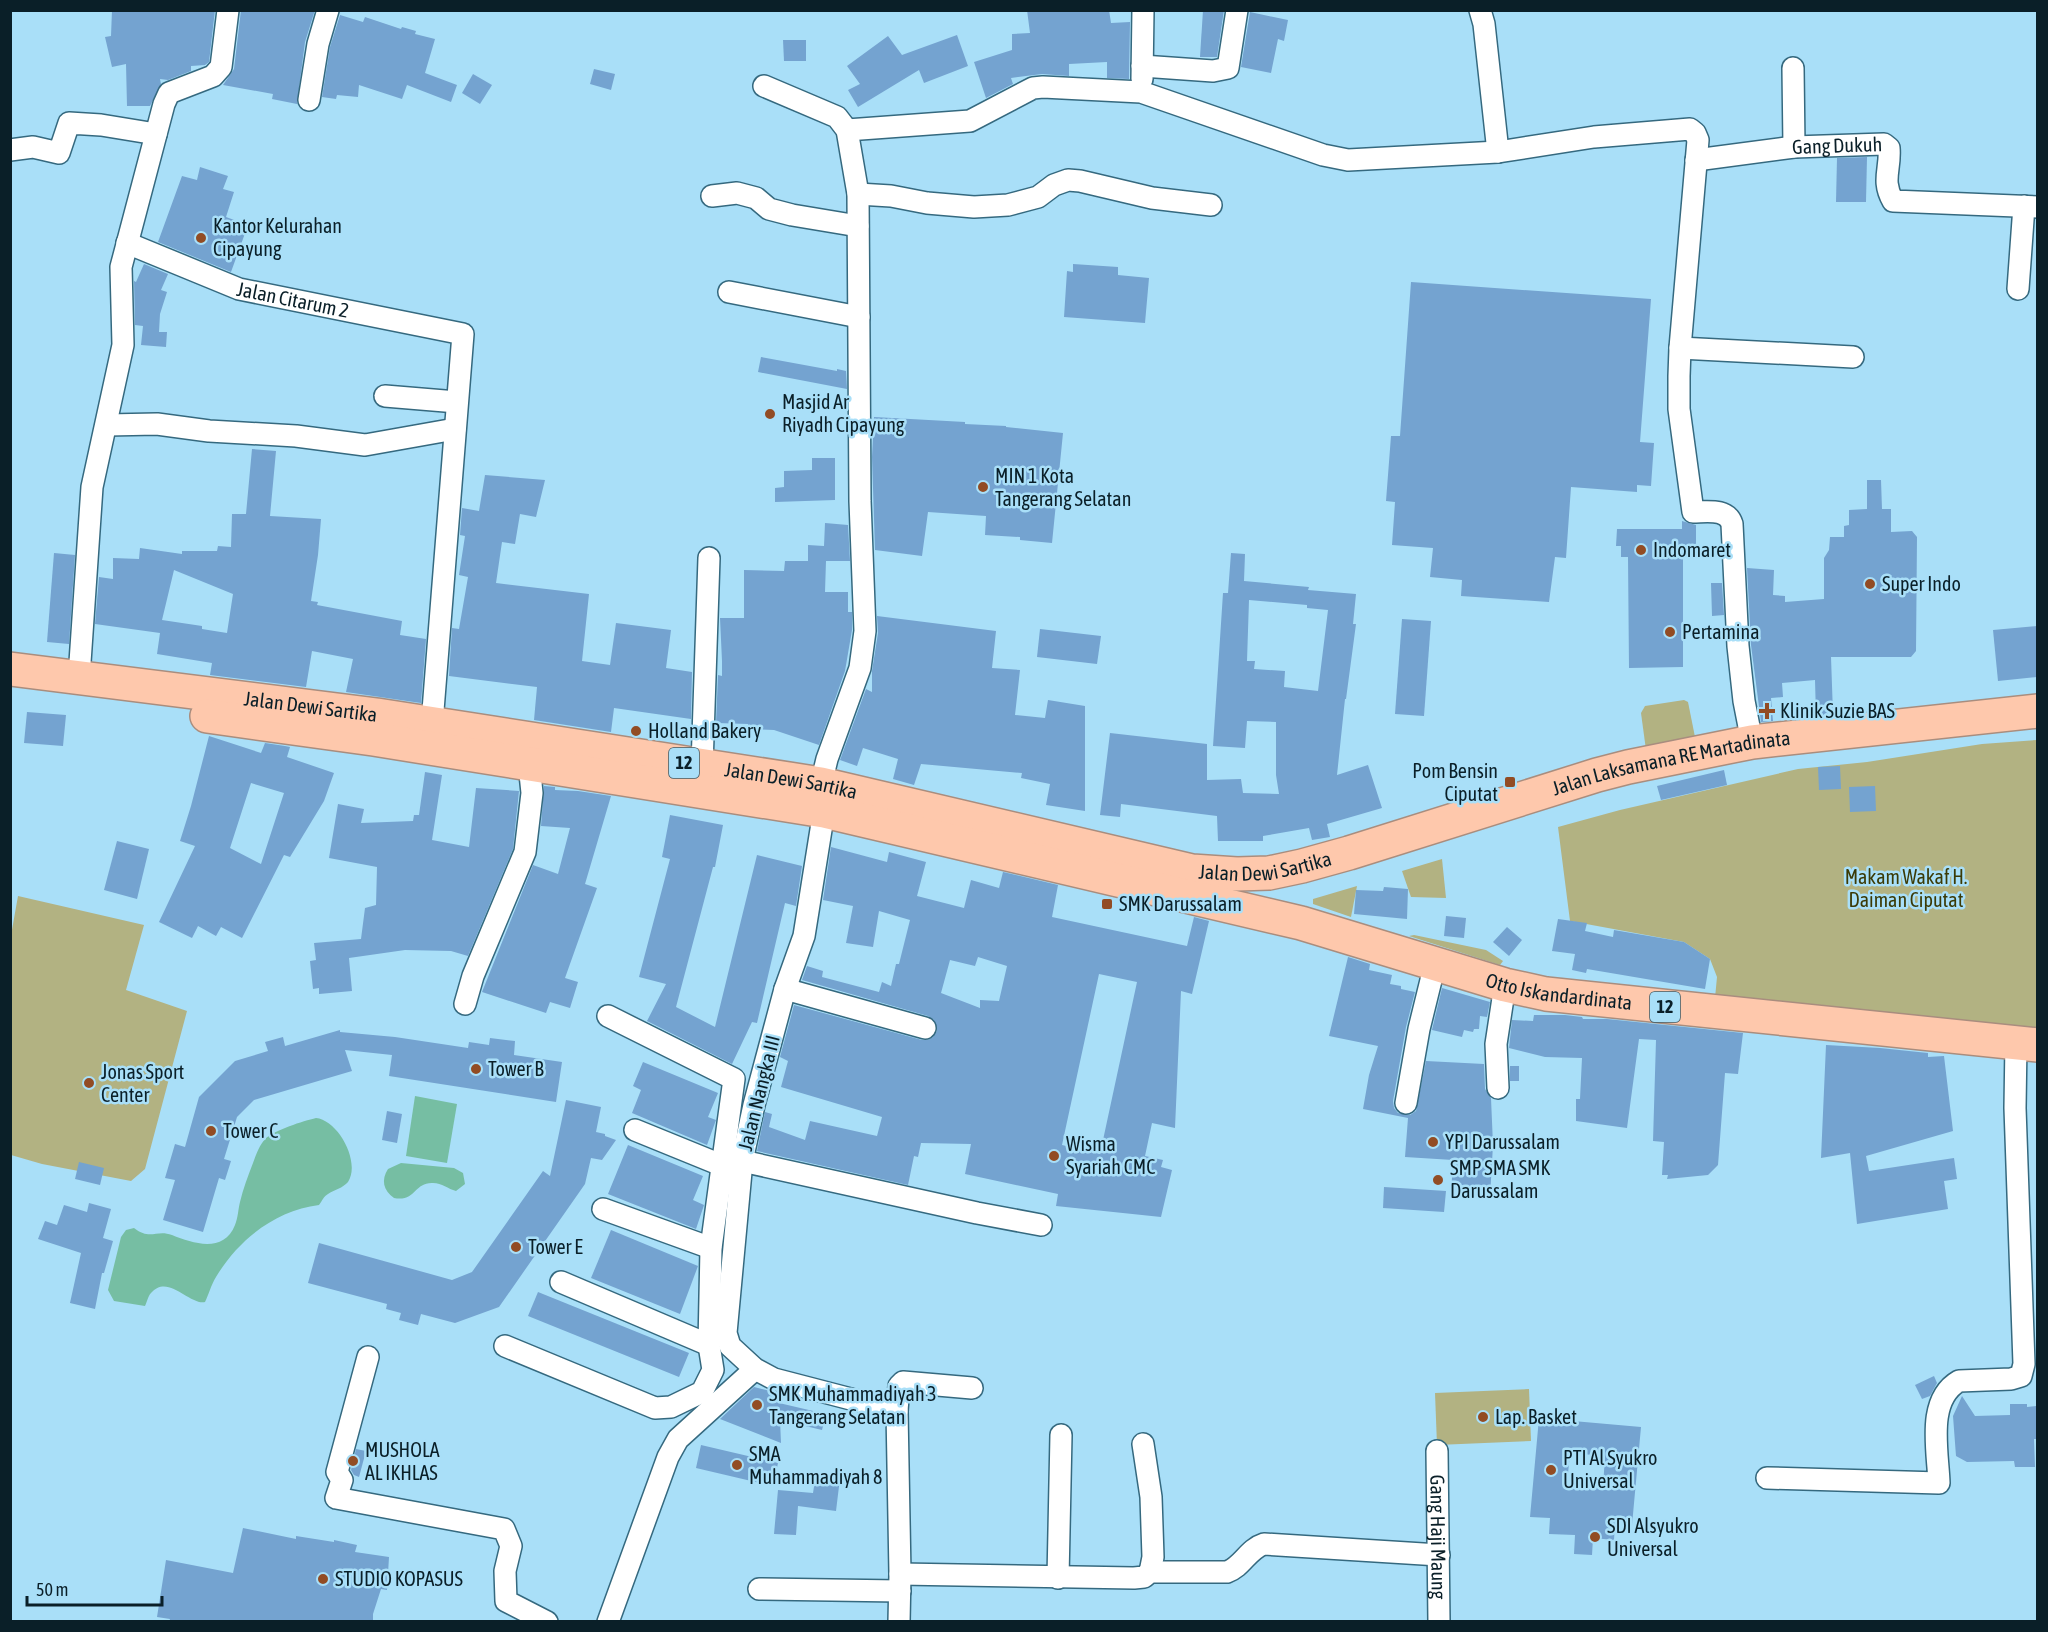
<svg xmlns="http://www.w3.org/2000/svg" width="2048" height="1632" font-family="'Asap Condensed',sans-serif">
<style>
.green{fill:#b2b282}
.water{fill:#76bea3}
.building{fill:#74a3d0;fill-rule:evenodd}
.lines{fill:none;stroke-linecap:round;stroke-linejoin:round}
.street-casing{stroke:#35697f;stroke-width:24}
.highway-casing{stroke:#a98d7e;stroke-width:36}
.street{stroke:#fff;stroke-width:21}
.highway{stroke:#fec8ac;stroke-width:33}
.poi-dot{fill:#924c24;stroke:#a9dff8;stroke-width:2}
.labels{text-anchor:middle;stroke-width:5;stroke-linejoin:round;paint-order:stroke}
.shield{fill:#a9dff8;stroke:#3a5966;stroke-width:1.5}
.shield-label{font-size:18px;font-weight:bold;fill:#0a1f28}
.street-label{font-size:20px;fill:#0a1f28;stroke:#a9dff8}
.poi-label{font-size:20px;fill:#0a1f28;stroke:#a9dff8;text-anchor:start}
.park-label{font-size:20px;fill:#3b3a06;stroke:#a9dff8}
</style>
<rect width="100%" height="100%" fill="#a9dff8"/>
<g class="green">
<polygon points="1684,700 1688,702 1696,742 1646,750 1641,713 1645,706"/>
<polygon points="2037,740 2037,1036 1715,998 1717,977 1710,959 1684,942 1570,921 1558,827 1620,810 1798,769 1867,762 1982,744"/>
<polygon points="1442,859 1446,898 1411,897 1402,871"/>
<polygon points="1357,886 1351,917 1313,904 1313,899"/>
<polygon points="18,896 144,925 126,990 187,1011 145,1169 131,1181 42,1164 11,1155 10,941"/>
<polygon points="1414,935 1486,950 1503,961 1500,965 1409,936"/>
<polygon points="1529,1389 1531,1441 1437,1445 1435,1393"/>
</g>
<g class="water">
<polygon points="415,1096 457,1104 447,1163 406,1156"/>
<path d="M 316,1118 C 338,1120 361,1162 348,1182 C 343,1188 334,1190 328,1194 C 324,1196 322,1201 319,1205 C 276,1210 238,1240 216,1277 C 211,1285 209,1294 205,1302 C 189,1305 168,1273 151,1293 C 148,1296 147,1302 145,1306 L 114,1301 L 108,1290 L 121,1237 L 126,1230 L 134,1228 C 151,1241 156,1229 172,1235 C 194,1244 224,1253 235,1225 C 238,1218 238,1210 240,1202 C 243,1189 248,1176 253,1163 C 256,1155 259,1146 265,1139 C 275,1130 303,1121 316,1118 Z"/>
<path d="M 401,1163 L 454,1168 L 463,1173 L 465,1184 L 456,1191 C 448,1189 442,1183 433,1183 C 414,1182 416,1202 394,1198 C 383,1190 381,1180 388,1169 Z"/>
</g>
<g class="building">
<polygon points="112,10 215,10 209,62 205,65 191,66 191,71 168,80 160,79 161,84 150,106 127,106 126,64 112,67 105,37 111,36"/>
<polygon points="241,10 315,10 305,42 297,104 272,99 273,94 223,85 234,69"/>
<polygon points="1027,10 1109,10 1111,23 1130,22 1129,79 1107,78 1107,62 1069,64 1069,76 1042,74 1011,78 1013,84 986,98 974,62 1012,50 1012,34 1030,33"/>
<polygon points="1203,10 1224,10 1217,57 1200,57"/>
<polygon points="1250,12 1288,20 1284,41 1278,39 1271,73 1241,67"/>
<polygon points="340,15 363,22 365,17 401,29 402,27 416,31 415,34 435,39 425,73 457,85 451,102 407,85 402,99 359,85 358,97 337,95 336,99 322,97 330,47"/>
<polygon points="957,35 968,66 924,83 919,70 858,107 848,90 860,84 847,66 888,36 902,55"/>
<polygon points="783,40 806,40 806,61 784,61"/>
<polygon points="594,69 615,74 611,90 590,84"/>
<polygon points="473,74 492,85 480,104 462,93"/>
<polygon points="1867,157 1866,202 1836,202 1837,158"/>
<polygon points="200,167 228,176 223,189 234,192 226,217 248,225 231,272 158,242 182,176 197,180"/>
<polygon points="144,264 168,274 161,290 167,292 160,314 159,332 167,332 166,347 141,345 143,326 135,325 134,281 136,282"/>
<polygon points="1073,264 1118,267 1118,275 1149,278 1145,323 1064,317 1067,271 1073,272"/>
<polygon points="1411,282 1651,299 1640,442 1654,443 1651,486 1637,485 1637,492 1571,487 1566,558 1555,557 1549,602 1461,596 1462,580 1430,577 1433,548 1392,545 1395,502 1386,501 1391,436 1400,436"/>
<polygon points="761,357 837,371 837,369 846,371 847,389 758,372"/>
<polygon points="874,417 965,422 965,424 1006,426 1006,427 1063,433 1052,543 1020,540 1020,537 985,535 986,516 928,512 922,556 875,550 872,457"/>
<path d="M 252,449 L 276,451 L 270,516 L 321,519 L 318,555 L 311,601 L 318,602 L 317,605 L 402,621 L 400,635 L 426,639 L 421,703 L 346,692 L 353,659 L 312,651 L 306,687 L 210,675 L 212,663 L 157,654 L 160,633 L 95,624 L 99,577 L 113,579 L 113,558 L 139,559 L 140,548 L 182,554 L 182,551 L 217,551 L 218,546 L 231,547 L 232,514 L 246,514 ZM 174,570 L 233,594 L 227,633 L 202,629 L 202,626 L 162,620 Z"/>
<polygon points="812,458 835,458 835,500 775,502 775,488 784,487 784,471 812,470"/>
<polygon points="485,475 545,480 536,517 520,514 515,544 502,542 496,583 589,594 582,661 610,665 616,623 671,630 666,668 692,672 691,719 614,708 611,732 534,720 537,687 449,676 452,628 459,629 468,577 459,575 465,536 460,535 462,508 479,511"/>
<polygon points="1867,480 1881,480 1882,509 1891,509 1891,532 1912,531 1917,537 1916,651 1911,657 1831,657 1833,714 1816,716 1815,680 1782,683 1783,697 1771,698 1773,721 1761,722 1751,645 1747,568 1774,570 1773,595 1785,596 1785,602 1824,599 1824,558 1829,550 1830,537 1844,537 1844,526 1849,525 1849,510 1867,509"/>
<polygon points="1682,521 1696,525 1696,553 1683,554 1683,667 1629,668 1628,557 1621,557 1621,546 1616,546 1617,529 1682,529"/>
<polygon points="825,523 848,525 850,561 826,561 825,592 848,592 848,612 852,612 852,630 845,671 819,745 774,730 748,729 748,724 716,723 718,675 722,676 722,661 720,618 744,618 744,570 784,571 785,561 808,561 808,545 824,546"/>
<polygon points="54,553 75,555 69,644 47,642"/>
<path d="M 1231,553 L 1245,554 L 1244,581 L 1309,587 L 1308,590 L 1356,594 L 1353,624 L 1356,624 L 1346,699 L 1345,699 L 1337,775 L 1368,765 L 1382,808 L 1327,824 L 1330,837 L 1312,840 L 1309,828 L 1263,836 L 1263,841 L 1218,841 L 1217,816 L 1121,804 L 1120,817 L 1100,815 L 1110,733 L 1207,744 L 1207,780 L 1241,779 L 1243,793 L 1279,794 L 1276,775 L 1276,722 L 1247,721 L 1245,748 L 1213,746 L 1223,593 L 1228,593 ZM 1249,600 L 1307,605 L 1307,608 L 1328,610 L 1318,691 L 1284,687 L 1285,671 L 1254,669 L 1255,661 L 1247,661 Z"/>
<polygon points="1711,583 1722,583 1724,615 1712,616"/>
<polygon points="877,616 996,631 992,668 1020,670 1015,715 1045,718 1048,700 1085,706 1085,811 1046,805 1050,784 1021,778 1022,773 921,764 914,785 893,779 898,759 863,748 857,766 840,760 866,689 872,692 872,671 878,633"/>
<polygon points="1402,619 1431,621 1424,716 1395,714"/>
<polygon points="2037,626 2037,677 1998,681 1993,630"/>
<polygon points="1040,629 1101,636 1097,664 1037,657"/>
<polygon points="27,712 66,715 63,746 24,743"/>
<path d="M 209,736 L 261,753 L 265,743 L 285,746 L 290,747 L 287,757 L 334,773 L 324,801 L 290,857 L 284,855 L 242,938 L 221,927 L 216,936 L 198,926 L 192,938 L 159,922 L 195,846 L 180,841 L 191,806 ZM 251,783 L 284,793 L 261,864 L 230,848 Z"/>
<polygon points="1840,766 1841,789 1819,790 1818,767"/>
<polygon points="1724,770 1727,785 1661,800 1657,786"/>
<polygon points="425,772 442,775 432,840 469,847 476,788 519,791 513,849 468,956 451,951 405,950 349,958 352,991 319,994 319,988 313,989 310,961 316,960 314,943 361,939 365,908 376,905 377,867 329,858 338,804 364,809 361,823 413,821 414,815 419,815"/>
<polygon points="544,786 555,787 555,790 578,791 611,796 585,884 597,888 565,978 578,982 570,1008 550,1002 546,1013 482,992 533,865 558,874 570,828 541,826"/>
<polygon points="1875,786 1876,811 1850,812 1849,787"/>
<polygon points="670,815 723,825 715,867 713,867 676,1007 715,1027 757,855 802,866 796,906 785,903 757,1023 752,1022 732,1064 647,1021 666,984 639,977 670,859 662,857"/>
<polygon points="117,841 149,849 137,899 104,890"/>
<path d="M 831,847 L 887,862 L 889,852 L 926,862 L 917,896 L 964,908 L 971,880 L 999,888 L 1003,872 L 1058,885 L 1052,917 L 1187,946 L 1194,917 L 1209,921 L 1192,994 L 1181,991 L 1175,1128 L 1152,1123 L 1145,1156 L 1163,1160 L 1161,1167 L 1172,1170 L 1161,1217 L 1056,1206 L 1058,1194 L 965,1174 L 971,1144 L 921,1143 L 918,1157 L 914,1156 L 908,1185 L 757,1151 L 765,1112 L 772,1114 L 769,1127 L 805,1140 L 810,1121 L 877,1136 L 882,1117 L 781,1087 L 788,1061 L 780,1057 L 794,1005 L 922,1040 L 928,1040 L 933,1037 L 937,1031 L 934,1020 L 928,1016 L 802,980 L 807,966 L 823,971 L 822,977 L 879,992 L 882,982 L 891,986 L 896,964 L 899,964 L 910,920 L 879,911 L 873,947 L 846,943 L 853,906 L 823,900 ZM 978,957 L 1007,966 L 999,1001 L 980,1000 L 980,1008 L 941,993 L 950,960 L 975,966 ZM 1099,974 L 1137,982 L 1100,1154 L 1062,1145 Z"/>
<polygon points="1384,887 1408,889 1407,919 1354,914 1356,890 1383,891"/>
<polygon points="1446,916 1466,918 1464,938 1444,936"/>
<polygon points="1558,919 1587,923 1585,931 1613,937 1614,930 1684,942 1710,959 1705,989 1587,969 1586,973 1572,970 1575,954 1552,951"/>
<polygon points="1507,927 1522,940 1509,956 1493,942"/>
<polygon points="1348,957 1370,964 1369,970 1392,975 1390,984 1401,986 1401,989 1415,992 1406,1027 1393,1101 1394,1108 1398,1113 1410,1115 1416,1111 1426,1061 1484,1064 1485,1089 1491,1098 1493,1145 1490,1197 1451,1195 1453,1160 1405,1157 1408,1118 1363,1109 1369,1075 1378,1046 1329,1036"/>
<polygon points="1442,988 1490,1002 1487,1017 1480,1016 1479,1029 1474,1029 1473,1032 1464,1030 1462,1037 1432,1030"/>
<polygon points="1534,1015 1565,1015 1582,1017 1583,1019 1607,1019 1743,1033 1738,1074 1725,1073 1718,1165 1708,1175 1667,1179 1668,1175 1662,1175 1664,1142 1653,1141 1656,1040 1639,1039 1627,1128 1576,1121 1576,1099 1580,1099 1582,1058 1545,1057 1509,1048 1512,1020 1533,1021"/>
<polygon points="340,1030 340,1032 395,1037 468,1048 469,1042 489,1045 490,1038 515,1041 514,1055 562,1062 556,1102 389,1076 392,1055 345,1050 352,1071 254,1100 237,1117 224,1159 231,1161 225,1180 219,1178 203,1232 163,1220 175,1180 165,1178 175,1144 185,1147 199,1097 235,1061 268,1051 265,1042 283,1037 285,1046"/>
<polygon points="1826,1045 1880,1048 1928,1053 1928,1057 1944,1056 1953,1131 1866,1156 1869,1171 1954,1158 1957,1179 1944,1181 1948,1209 1857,1224 1850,1153 1821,1158"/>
<polygon points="643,1062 718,1093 708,1117 716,1120 707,1145 632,1113 641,1090 633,1086"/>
<rect x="1510" y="1066" width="9" height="15"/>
<polygon points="566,1100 601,1107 596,1132 605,1134 605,1136 616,1140 602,1160 591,1158 585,1184 499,1307 455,1323 421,1314 418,1325 399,1320 401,1313 386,1309 387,1304 308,1283 319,1243 452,1280 472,1272 543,1171 550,1176"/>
<polygon points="387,1111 402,1114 397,1143 382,1140"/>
<polygon points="628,1145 703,1176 693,1200 704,1205 696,1229 608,1194"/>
<polygon points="79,1162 104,1168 100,1185 75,1179"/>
<polygon points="1384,1187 1446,1191 1444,1212 1383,1208"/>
<polygon points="89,1203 111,1209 103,1238 113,1241 104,1273 102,1273 95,1309 70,1303 81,1253 38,1239 45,1221 57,1225 64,1205 87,1212"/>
<polygon points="611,1230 698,1266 680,1314 591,1278"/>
<polygon points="538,1292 689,1353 679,1377 528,1316"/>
<polygon points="1934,1376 1937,1383 1930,1396 1922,1399 1915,1385"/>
<polygon points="754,1387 779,1393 779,1403 826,1414 822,1430 780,1420 781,1443 720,1419"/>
<polygon points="1962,1396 1975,1416 2010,1415 2010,1404 2027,1404 2027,1407 2036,1406 2037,1439 2034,1439 2035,1467 2015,1467 2014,1461 1967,1462 1956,1456 1953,1416"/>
<path d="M 1539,1418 L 1641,1427 L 1632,1525 L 1615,1524 L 1614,1540 L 1593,1538 L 1592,1555 L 1574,1554 L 1575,1535 L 1549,1534 L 1550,1518 L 1530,1517 ZM 1570,1453 L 1605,1456 L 1603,1487 L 1567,1484 Z"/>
<polygon points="701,1445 778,1463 773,1486 696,1468"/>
<polygon points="356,1449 366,1451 359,1477 354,1475 351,1470"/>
<polygon points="816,1474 840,1478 836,1511 798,1506 796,1535 774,1534 778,1490 813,1493"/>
<polygon points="243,1528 296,1539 296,1536 334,1542 334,1540 357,1545 355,1552 389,1557 387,1590 381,1589 373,1614 373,1622 169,1622 170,1619 157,1617 166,1560 233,1573"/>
</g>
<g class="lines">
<defs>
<g id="street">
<polyline points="1480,10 1484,24 1498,152"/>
<polyline points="1142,66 1213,71 1228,68 1237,10"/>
<polyline points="1793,68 1794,147"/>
<polyline points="1142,79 1143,10"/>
<polyline points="764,86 837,117 847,130 858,194 860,501 865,631 860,668 827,759 821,784"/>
<polyline points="309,100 318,44 328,10"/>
<path d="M 847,130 L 970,121 L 1033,88 L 1043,87 L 1141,92 L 1323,155 L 1348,160 L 1498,152 L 1594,137 L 1690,129 L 1695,133 L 1698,140 L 1680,348 L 1679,376 L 1679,409 L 1693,512 C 1707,512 1727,508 1732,524 L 1738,646 L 1744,701 L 1752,742"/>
<polyline points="10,150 33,147 59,153 69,123 101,125 156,134"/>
<path id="s1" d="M 1696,160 L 1794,147 L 1884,144 L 1889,148 C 1891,169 1881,180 1893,201 L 2038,207"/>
<polyline points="858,194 891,196 927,203 974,207 1008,205 1038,197 1054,185 1068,180 1080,181 1152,198 1211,205"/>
<polyline points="712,196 737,193 756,198 769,209 792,215 858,226"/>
<path id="s2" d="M 127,243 L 239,289 L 463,334 L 432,723"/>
<polyline points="2018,289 2024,206"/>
<polyline points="729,292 859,317"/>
<polyline points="1680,348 1853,357"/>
<polyline points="385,396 457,402"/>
<polyline points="107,425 157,424 209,431 296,436 365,445 455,429"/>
<polyline points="79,677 92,487 123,345 121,267 164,104 169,93 213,76 221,67 228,10"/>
<polyline points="702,766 709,558"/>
<polyline points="824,811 804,936 785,989 754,1105 742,1161 726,1333 730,1346 755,1369 774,1379 897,1411"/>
<polyline points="785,989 925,1028"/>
<polyline points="465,1004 473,976 525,852 532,793 529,764"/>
<polyline points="1498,1088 1496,1044 1505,985"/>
<polyline points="1406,1103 1419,1029 1435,964"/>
<polyline points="635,1130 721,1165"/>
<polyline points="742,1161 977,1213 1041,1225"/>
<polyline points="603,1209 711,1248"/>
<polyline points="561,1282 709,1345"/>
<polyline points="505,1346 655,1408 671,1407 702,1392 713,1370 709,1345 711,1248 734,1079 608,1016"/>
<polyline points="368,1357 337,1472 342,1480 336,1498 504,1529 511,1546 505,1571 506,1601 547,1622"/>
<polyline points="1143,1444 1151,1497 1153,1557 1150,1572"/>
<path id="s3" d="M 1437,1451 L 1439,1622"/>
<path d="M 1767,1478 L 1939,1483 C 1938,1451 1926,1400 1959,1381 L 2011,1379 L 2021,1376 L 2024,1364 L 2015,1108 L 2016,1042"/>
<path d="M 900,1574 L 1134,1578 L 1144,1577 L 1150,1572 L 1227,1572 C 1242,1567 1248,1549 1264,1544 L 1439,1555"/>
<polyline points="1058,1578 1061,1435"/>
<polyline points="759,1589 900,1591"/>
<polyline points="608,1622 668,1457 678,1439 755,1369"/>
<polyline points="899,1622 900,1574 897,1411 899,1386 903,1382 972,1388"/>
</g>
<g id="highway">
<path id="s4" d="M 10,669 L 377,715 L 821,784 L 1192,871 L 1237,874 L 1269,873 L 1302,866 L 1349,853 L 1597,775 L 1628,767 L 1752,742 L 2038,711"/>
<path id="s5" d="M 207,716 L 373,739 L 824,811 L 1301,923 L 1505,985 L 1546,994 L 2038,1045"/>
</g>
</defs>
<use href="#street" class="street-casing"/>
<use href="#highway" class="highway-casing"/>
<use href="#street" class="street"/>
<use href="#highway" class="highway"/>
</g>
<g class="poi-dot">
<circle cx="201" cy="238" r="6"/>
<circle cx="770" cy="414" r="6"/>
<circle cx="983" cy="487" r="6"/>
<circle cx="1641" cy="550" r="6"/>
<circle cx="1870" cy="584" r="6"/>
<circle cx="1670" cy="632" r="6"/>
<path d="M1764 702h6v6h6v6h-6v6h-6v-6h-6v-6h6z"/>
<circle cx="636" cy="731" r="6"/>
<rect x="1504" y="776" width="12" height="12" rx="3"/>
<rect x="1101" y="898" width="12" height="12" rx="3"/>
<circle cx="476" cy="1069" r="6"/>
<circle cx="89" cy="1083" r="6"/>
<circle cx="211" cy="1131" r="6"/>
<circle cx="1433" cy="1142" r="6"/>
<circle cx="1054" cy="1156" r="6"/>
<circle cx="1438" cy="1180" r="6"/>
<circle cx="516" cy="1247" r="6"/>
<circle cx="757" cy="1405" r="6"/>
<circle cx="1483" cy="1417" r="6"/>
<circle cx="353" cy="1461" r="6"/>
<circle cx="737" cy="1465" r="6"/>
<circle cx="1551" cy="1470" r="6"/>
<circle cx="1595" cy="1537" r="6"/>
<circle cx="323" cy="1579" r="6"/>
</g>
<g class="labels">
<g class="shield">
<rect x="669" y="748" width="30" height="30" rx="4.5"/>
<rect x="1650" y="992" width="30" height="30" rx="4.5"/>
</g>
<g class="shield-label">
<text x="684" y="769">12</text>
<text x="1665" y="1013">12</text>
</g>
<g class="street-label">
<text dy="7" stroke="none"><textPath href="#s1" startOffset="142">Gang Dukuh</textPath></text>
<text dy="7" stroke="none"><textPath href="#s2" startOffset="176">Jalan Citarum 2</textPath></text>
<text dy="7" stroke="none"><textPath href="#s4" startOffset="303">Jalan Dewi Sartika</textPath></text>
<text dy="7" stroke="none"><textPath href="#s4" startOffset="1695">Jalan Laksamana RE Martadinata</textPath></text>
<text dy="7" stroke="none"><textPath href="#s4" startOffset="789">Jalan Dewi Sartika</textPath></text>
<text dy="7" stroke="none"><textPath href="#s4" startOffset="1274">Jalan Dewi Sartika</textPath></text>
<text dy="7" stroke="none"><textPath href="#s5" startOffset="1382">Otto Iskandardinata</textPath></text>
<text transform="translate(759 1093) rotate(-76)" y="7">Jalan Nangka III</text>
<text dy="7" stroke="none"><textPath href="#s3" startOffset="86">Gang Haji Maung</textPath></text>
</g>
<g class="poi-label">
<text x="213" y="233">Kantor Kelurahan<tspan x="213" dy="23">Cipayung</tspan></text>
<text x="782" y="409">Masjid Ar<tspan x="782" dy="23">Riyadh Cipayung</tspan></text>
<text x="995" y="483">MIN 1 Kota<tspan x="995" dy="23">Tangerang Selatan</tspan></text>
<text x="1653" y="557">Indomaret</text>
<text x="1882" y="591">Super Indo</text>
<text x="1682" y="639">Pertamina</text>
<text x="1780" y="718">Klinik Suzie BAS</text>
<text x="648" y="738">Holland Bakery</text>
<text x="1498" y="778" text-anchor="end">Pom Bensin<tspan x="1498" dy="23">Ciputat</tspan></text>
<text x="1119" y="911">SMK Darussalam</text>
<text x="488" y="1076">Tower B</text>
<text x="101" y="1079">Jonas Sport<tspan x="101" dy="23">Center</tspan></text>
<text x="223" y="1138">Tower C</text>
<text x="1445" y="1149">YPI Darussalam</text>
<text x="1066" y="1151">Wisma<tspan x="1066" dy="23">Syariah CMC</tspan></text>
<text x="1450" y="1175">SMP SMA SMK<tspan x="1450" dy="23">Darussalam</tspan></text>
<text x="528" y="1254">Tower E</text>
<text x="769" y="1401">SMK Muhammadiyah 3<tspan x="769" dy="23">Tangerang Selatan</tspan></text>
<text x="1495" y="1424">Lap. Basket</text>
<text x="365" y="1457">MUSHOLA<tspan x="365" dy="23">AL IKHLAS</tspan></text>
<text x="749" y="1461">SMA<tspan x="749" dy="23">Muhammadiyah 8</tspan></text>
<text x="1563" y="1465">PTI Al Syukro<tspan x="1563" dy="23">Universal</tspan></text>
<text x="1607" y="1533">SDI Alsyukro<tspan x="1607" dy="23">Universal</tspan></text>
<text x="335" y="1586">STUDIO KOPASUS</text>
</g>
<g class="park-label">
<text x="1906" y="884">Makam Wakaf H.<tspan x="1906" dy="23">Daiman Ciputat</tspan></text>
</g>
</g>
<rect width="2048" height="1632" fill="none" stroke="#0a1f28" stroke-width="24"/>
<path d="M27 1596v9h135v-9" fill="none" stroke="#0a1f28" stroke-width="3"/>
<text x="36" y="1596" font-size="18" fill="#0a1f28" stroke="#a9dff8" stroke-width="4.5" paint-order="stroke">50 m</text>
</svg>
